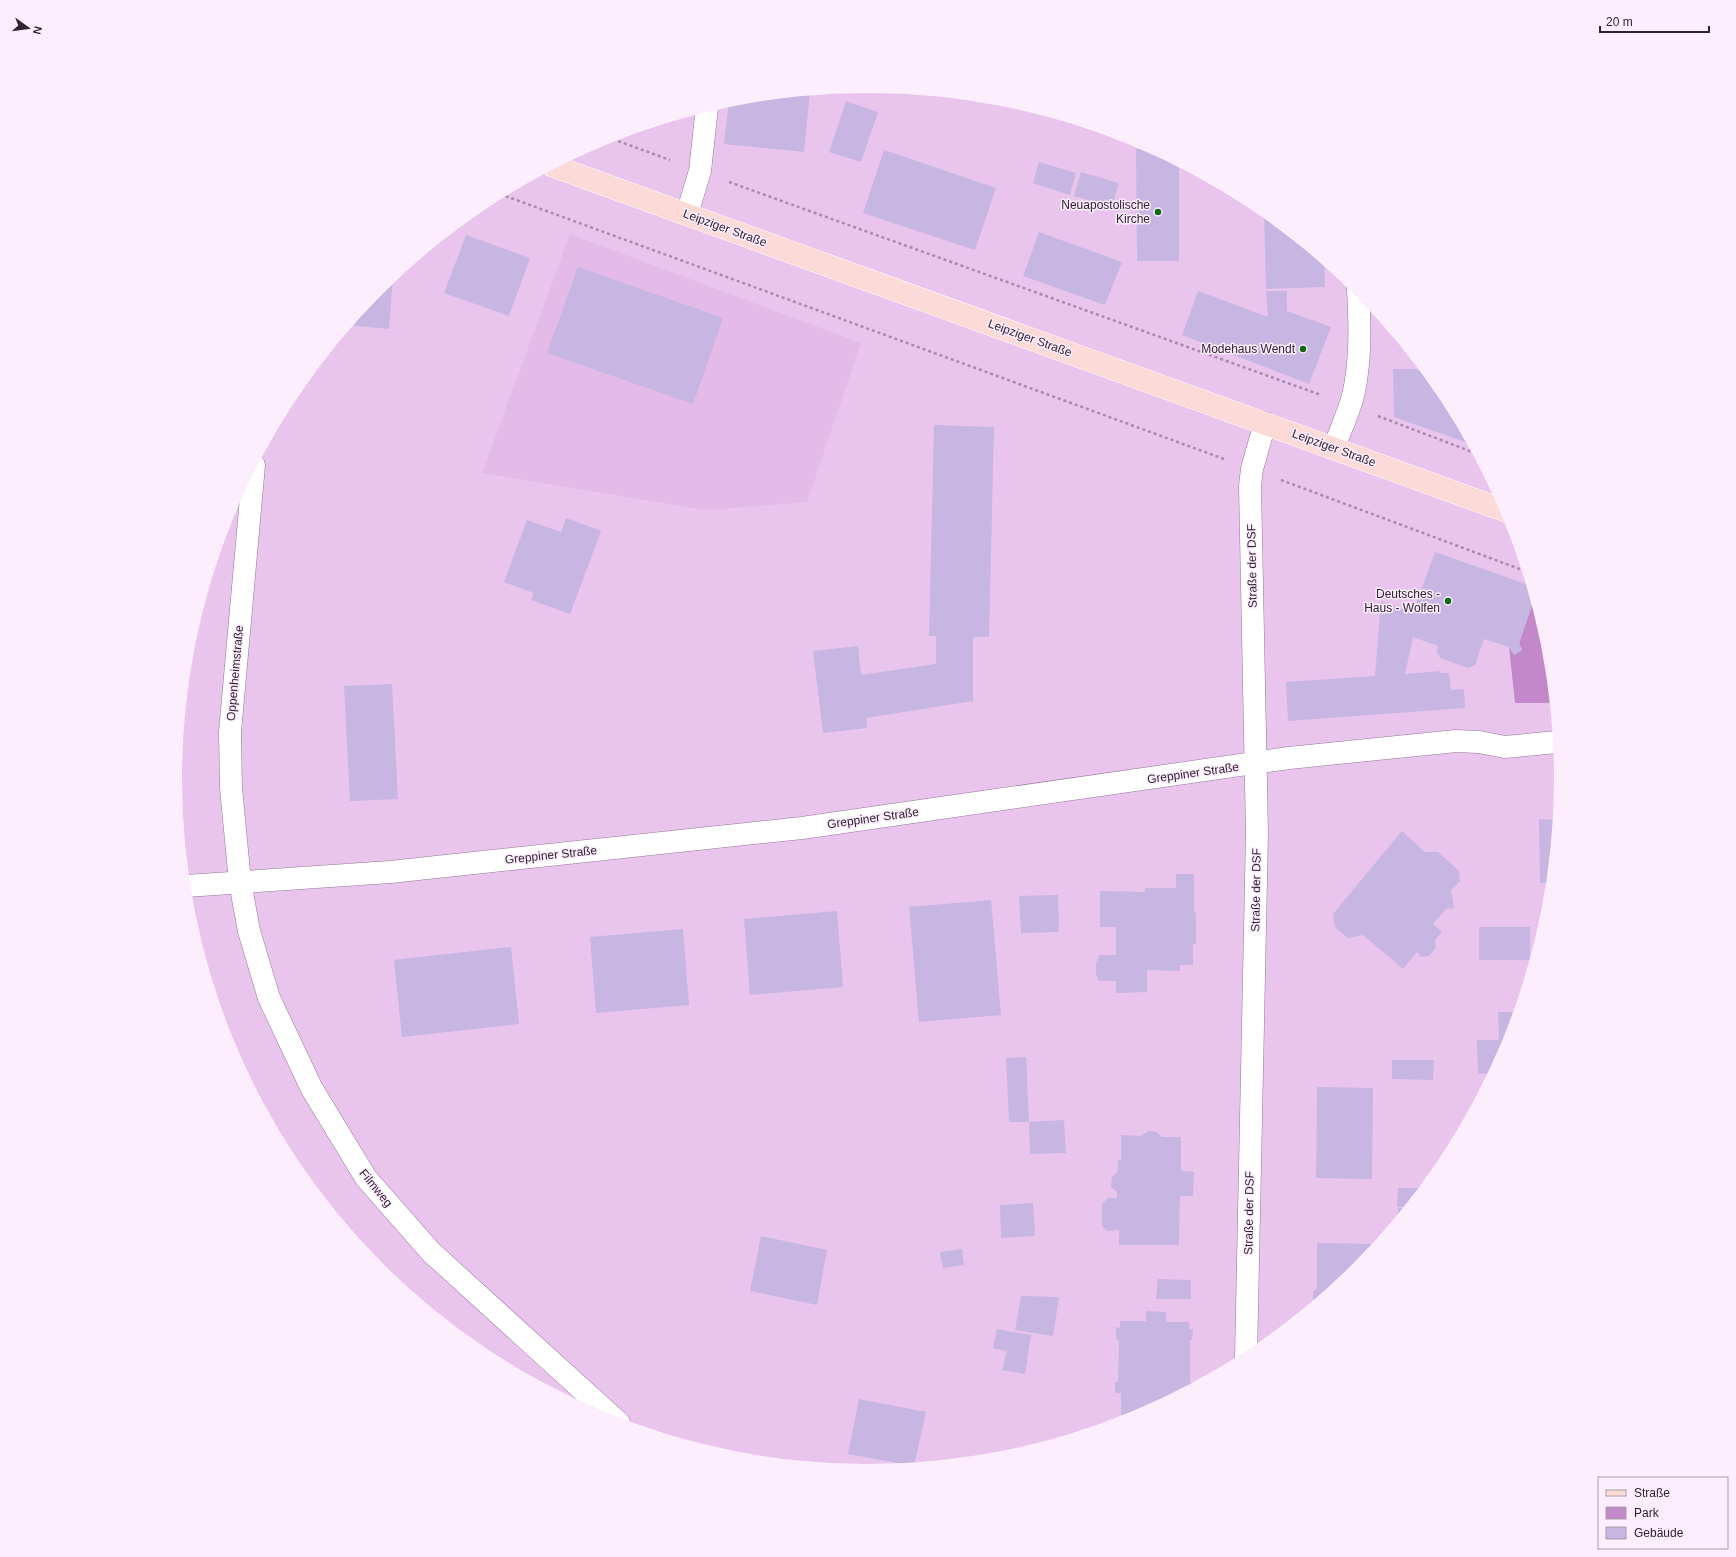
<svg xmlns="http://www.w3.org/2000/svg" width="1736" height="1557" font-family="Helvetica,sans-serif">
<style>
.built{fill:#e3bae8}
.green{fill:#c388ca}
.building{fill:#c7b5e2}
.lines{fill:none;stroke-linecap:round;stroke-linejoin:round}
.minor-casing{stroke:#967599;stroke-width:23}
.major-casing{stroke:#fff;stroke-width:23}
.path{stroke:#a78baa;stroke-width:2.5;stroke-dasharray:3 3;stroke-linecap:butt}
.minor{stroke:#fff;stroke-width:22}
.major{stroke:#fbdad8;stroke-width:22}
.poi-dot{fill:#106a12;stroke:#fdeefe;stroke-width:1.5}
.labels{text-anchor:middle;stroke-width:3;stroke-linejoin:round;paint-order:stroke}
.poi-label{font-size:12px;fill:#302231;stroke:#fdeefe;text-anchor:end}
.street-label{font-size:12px;fill:#302231;stroke:#fdeefe}
</style>
<rect width="100%" height="100%" fill="#e9c5ed"/>
<polygon class="built" points="570,234 861,343 807,502 707,510 482,473"/>
<polygon class="green" points="1534,599 1547,644 1553,703 1515,703 1509,647 1514,655 1522,650 1519,643"/>
<g class="building">
<polygon points="810,92 804,152 724,144 729,101"/>
<polygon points="846,101 878,112 861,162 829,152"/>
<polygon points="1136,149 1151,149 1179,163 1179,261 1137,261"/>
<polygon points="884,150 996,188 975,250 863,213"/>
<polygon points="1039,162 1076,173 1070,195 1033,183"/>
<polygon points="1081,172 1119,183 1112,207 1074,196"/>
<polygon points="1264,212 1324,261 1325,287 1266,289"/>
<polygon points="1039,232 1122,262 1105,305 1023,276"/>
<polygon points="466,235 530,258 509,316 444,293"/>
<polygon points="578,267 723,318 693,404 547,353"/>
<polygon points="393,276 389,329 348,325 378,289"/>
<polygon points="1198,291 1268,317 1266,291 1287,291 1287,311 1331,327 1309,384 1182,335"/>
<polygon points="1393,369 1415,369 1427,373 1444,394 1471,444 1394,417"/>
<polygon points="934,425 994,427 989,637 973,637 973,701 866,718 867,728 823,733 813,651 858,646 861,675 936,664 936,636 929,636"/>
<polygon points="566,518 601,531 570,614 531,600 534,593 504,582 527,520 561,532"/>
<polygon points="1435,552 1529,585 1534,599 1519,643 1522,650 1514,655 1509,647 1484,639 1475,665 1468,668 1440,658 1437,652 1438,646 1413,637 1405,674 1441,671 1441,673 1449,673 1451,690 1464,689 1465,708 1288,721 1286,682 1375,676 1381,601 1413,612"/>
<polygon points="392,684 398,799 350,801 344,686"/>
<polygon points="1557,809 1550,883 1540,883 1539,819 1555,820 1555,811"/>
<polygon points="1402,831 1425,852 1438,852 1459,871 1460,881 1451,890 1454,908 1446,909 1433,924 1442,932 1435,940 1436,947 1429,956 1421,957 1417,952 1403,969 1363,935 1348,938 1335,927 1333,914"/>
<polygon points="1176,874 1194,874 1194,912 1196,913 1196,944 1193,944 1193,965 1180,965 1180,971 1147,970 1147,992 1116,993 1116,981 1099,981 1096,974 1096,963 1100,955 1116,955 1116,927 1100,927 1100,891 1145,892 1145,888 1176,888"/>
<polygon points="1058,895 1059,932 1021,933 1019,896"/>
<polygon points="991,900 1001,1015 919,1022 909,907"/>
<polygon points="1543,903 1548,903 1546,919 1543,919"/>
<polygon points="837,911 843,987 750,995 744,919"/>
<rect x="1479" y="927" width="51" height="33"/>
<polygon points="683,929 689,1005 596,1013 590,937"/>
<polygon points="511,947 519,1024 402,1037 394,960"/>
<polygon points="1498,1012 1517,1012 1508,1044 1492,1073 1478,1074 1477,1040 1499,1040"/>
<polygon points="1026,1057 1029,1122 1009,1122 1006,1058"/>
<polygon points="1392,1060 1434,1060 1433,1080 1392,1079"/>
<polygon points="1317,1087 1373,1088 1372,1179 1316,1178"/>
<polygon points="1064,1120 1066,1153 1030,1154 1029,1122"/>
<polygon points="1149,1131 1157,1132 1162,1137 1181,1137 1181,1171 1194,1172 1193,1196 1180,1196 1179,1245 1119,1245 1119,1230 1107,1231 1102,1226 1102,1204 1108,1198 1117,1198 1117,1192 1111,1187 1112,1177 1118,1171 1118,1160 1121,1160 1121,1135 1140,1136"/>
<polygon points="1398,1188 1423,1188 1408,1207 1397,1207"/>
<polygon points="1033,1203 1035,1236 1001,1238 1000,1205"/>
<polygon points="1398,1208 1407,1208 1398,1219"/>
<polygon points="761,1236 827,1250 817,1305 750,1291"/>
<polygon points="1317,1243 1377,1244 1358,1268 1313,1305 1313,1292 1317,1288"/>
<polygon points="962,1249 964,1265 943,1268 940,1252"/>
<polygon points="1158,1279 1191,1280 1191,1299 1156,1299"/>
<polygon points="1021,1296 1059,1297 1053,1336 1015,1330"/>
<polygon points="1146,1311 1166,1312 1166,1322 1189,1322 1190,1329 1193,1329 1192,1340 1190,1340 1190,1383 1192,1383 1192,1387 1133,1418 1121,1419 1121,1393 1115,1393 1115,1382 1118,1382 1119,1340 1116,1339 1116,1327 1120,1328 1120,1321 1146,1321"/>
<polygon points="997,1329 1031,1335 1025,1374 1002,1370 1007,1351 993,1348"/>
<polygon points="859,1399 926,1412 914,1466 848,1454"/>
</g>
<g class="lines">
<defs>
<g id="minor">
<polyline points="687,214 700,171 707,107"/>
<path d="M 1334,448 C 1340,431 1348,414 1353,396 C 1361,361 1360,325 1358,289"/>
<polyline points="254,465 230,732 231,788 240,882 249,931 269,998 312,1089 366,1178 431,1252 619,1423"/>
<polyline points="186,886 390,872 802,828 1289,758 1456,741 1479,742 1505,747 1557,742"/>
<polyline points="1246,1358 1257,833 1250,486 1252,469 1265,423"/>
</g>
<polyline id="major" points="553,166 1506,511"/>
</defs>
<use href="#minor" class="minor-casing"/>
<use href="#major" class="major-casing"/>
<g class="path">
<polyline points="607,137 670,160"/>
<polyline points="729,182 1321,395"/>
<polyline points="500,194 1224,459"/>
<polyline points="1378,416 1475,453"/>
<polyline points="1281,480 1525,571"/>
</g>
<use href="#minor" class="minor"/>
<use href="#major" class="major"/>
</g>
<g class="poi-dot">
<circle cx="1158" cy="212" r="4"/>
<circle cx="1303" cy="349" r="4"/>
<circle cx="1448" cy="601" r="4"/>
</g>
<g class="labels">
<g class="poi-label">
<text x="1150" y="209">Neuapostolische<tspan x="1150" dy="14">Kirche</tspan></text>
<text x="1295" y="353">Modehaus Wendt</text>
<text x="1440" y="598">Deutsches -<tspan x="1440" dy="14">Haus - Wolfen</tspan></text>
</g>
<g class="street-label">
<text transform="translate(725 228) rotate(20)" y="4">Leipziger Straße</text>
<text transform="translate(1030 338) rotate(20)" y="4">Leipziger Straße</text>
<text transform="translate(1334 448) rotate(20)" y="4">Leipziger Straße</text>
<text transform="translate(1252 566) rotate(-91)" y="4">Straße der DSF</text>
<text transform="translate(235 673) rotate(-85)" y="4">Oppenheimstraße</text>
<text transform="translate(1193 773) rotate(-8)" y="4">Greppiner Straße</text>
<text transform="translate(873 818) rotate(-8)" y="4">Greppiner Straße</text>
<text transform="translate(551 855) rotate(-6)" y="4">Greppiner Straße</text>
<text transform="translate(1256 890) rotate(-89)" y="4">Straße der DSF</text>
<text transform="translate(376 1188) rotate(51)" y="4">Filmweg</text>
<text transform="translate(1249 1213) rotate(-89)" y="4">Straße der DSF</text>
</g>
</g>
<path d="M0 0H1736V1557H0ZM867 93H869A685 685 0 0 1 1554 778V779A685 685 0 0 1 869 1464H867A685 685 0 0 1 182 779V778A685 685 0 0 1 867 93Z" fill="#fdeefe" fill-rule="evenodd"/>
<rect x="1598" y="1477" width="130" height="72" fill="#fdeefe" stroke="#ab9cac"/>
<rect x="1606" y="1490" width="20" height="6" fill="#fbdad8" stroke="#ab9cac"/>
<text x="1634" y="1497" font-size="12" fill="#302231">Straße</text>
<rect x="1606" y="1507" width="20" height="12" fill="#c388ca" stroke="#ab9cac"/>
<text x="1634" y="1517" font-size="12" fill="#302231">Park</text>
<rect x="1606" y="1527" width="20" height="12" fill="#c7b5e2" stroke="#ab9cac"/>
<text x="1634" y="1537" font-size="12" fill="#302231">Gebäude</text>
<g transform="translate(28 28) rotate(104)" stroke="#fdeefe" stroke-width="3" paint-order="stroke">
<path d="M0-3L7 15L0 10L-7 15Z" fill="#302231"/>
<text y="-6" font-size="11" font-weight="bold" text-anchor="middle" fill="#302231">N</text>
</g>
<path d="M1600 26v6h109v-6" fill="none" stroke="#302231" stroke-width="2"/>
<text x="1606" y="26" font-size="12" fill="#302231" stroke="#fdeefe" stroke-width="3" paint-order="stroke">20 m</text>
</svg>
